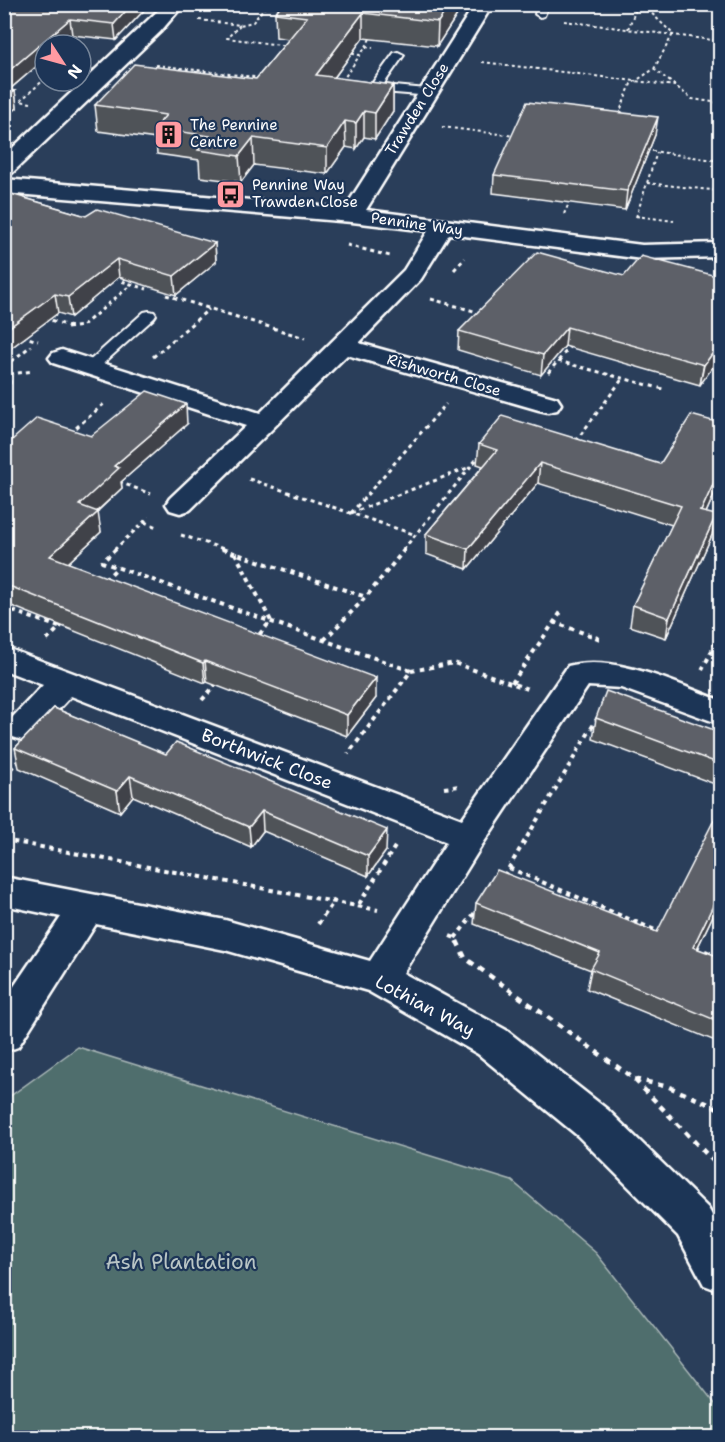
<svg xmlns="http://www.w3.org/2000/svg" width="725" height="1442" font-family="'Shantell Sans',sans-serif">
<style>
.green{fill:#506e6d;stroke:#a8b6b6;stroke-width:1.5}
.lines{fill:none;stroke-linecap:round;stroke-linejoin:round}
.service-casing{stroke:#fff;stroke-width:4}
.minor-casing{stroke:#fff;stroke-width:5}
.path-far3{stroke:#fff;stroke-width:2;stroke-dasharray:3 3;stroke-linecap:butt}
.path-far2{stroke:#fff;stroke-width:3;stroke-dasharray:4 4;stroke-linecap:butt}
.path-far1{stroke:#fff;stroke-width:4;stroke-dasharray:4.5 4.5;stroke-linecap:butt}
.path{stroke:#fff;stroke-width:4.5;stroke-dasharray:6 6;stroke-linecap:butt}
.service{fill:#1d3557;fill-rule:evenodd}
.minor{fill:#1d3557;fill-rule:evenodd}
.wall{fill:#505359;stroke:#fff;stroke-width:1.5}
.shaded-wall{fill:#414349;stroke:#fff;stroke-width:1.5}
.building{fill:#5d6068;stroke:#fff;stroke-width:1.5}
.labels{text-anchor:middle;stroke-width:4.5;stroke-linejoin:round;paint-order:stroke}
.far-street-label{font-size:15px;fill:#fff;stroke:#1d3557}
.far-poi-label{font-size:15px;fill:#fff;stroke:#1d3557;text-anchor:start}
.street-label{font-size:18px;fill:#fff;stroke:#1d3557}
.near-park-label{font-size:21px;fill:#b9c5c5;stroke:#1d3557}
</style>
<rect width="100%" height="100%" fill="#2a3e5a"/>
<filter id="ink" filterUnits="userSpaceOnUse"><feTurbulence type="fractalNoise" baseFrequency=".0167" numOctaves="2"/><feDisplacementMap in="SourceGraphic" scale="12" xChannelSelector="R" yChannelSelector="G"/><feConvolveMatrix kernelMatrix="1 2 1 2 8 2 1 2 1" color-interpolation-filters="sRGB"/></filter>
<g filter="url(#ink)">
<polygon class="green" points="78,1047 512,1181 596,1253 720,1410 720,1437 5,1437 5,1100"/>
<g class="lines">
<defs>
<g id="service">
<polygon points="538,4 549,4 544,16 540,17 535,14"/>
<polygon points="398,52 404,55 383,85 427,89 433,93 431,96 371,91 371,85 394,53"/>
<polygon points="149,311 154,312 156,315 154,318 96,370 86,370 83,367 86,364 144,312"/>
</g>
<g id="minor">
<polygon points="165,4 184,4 160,32 12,173 4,174 4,156"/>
<polygon points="475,4 493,4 366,210 642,245 720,243 720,257 642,259 449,234 421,279 359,343 557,398 561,404 557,410 548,412 539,410 347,355 190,510 180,513 170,510 166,504 170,498 246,426 53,363 49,358 53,353 62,350 71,353 260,413 404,270 428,231 352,222 4,193 4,179 345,208"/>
<path d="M 4,647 L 462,819 L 568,666 C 615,653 676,684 720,700 L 720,724 L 621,688 L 588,686 L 482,845 L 403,973 L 506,1030 L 608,1110 L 708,1208 L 720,1229 L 720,1291 L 704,1285 L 678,1236 L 578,1136 L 478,1054 L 368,991 L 225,950 L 96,924 L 18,1047 L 4,1052 L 4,1001 L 61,917 L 4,905 L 4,877 L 225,920 L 370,961 L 447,842 L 71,696 L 34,736 L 22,740 L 10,736 L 5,728 L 10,720 L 43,685 L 4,670 Z"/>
</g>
</defs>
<use href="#service" class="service-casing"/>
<use href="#minor" class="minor-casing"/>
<g class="path-far3">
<polyline points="664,4 720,11"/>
<polyline points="199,20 240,25 253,22 267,4"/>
<polyline points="564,21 720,41"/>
<polyline points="240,25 227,38 288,46"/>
<polyline points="628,29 638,4"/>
<polyline points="366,47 372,34"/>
<polyline points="346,53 360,55 366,47 373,48"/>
<polyline points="482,62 675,86"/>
<polyline points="156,65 262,78"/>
<polyline points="654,69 692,99 720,103"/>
<polyline points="342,81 360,55"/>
<polyline points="31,103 20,101 45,79"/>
<polyline points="625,117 626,115 620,111 631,84 654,69 673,34 642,4"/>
<polyline points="442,127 515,136"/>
<polyline points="646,150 720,161"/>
<polyline points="647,183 720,191"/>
<polyline points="564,214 571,199"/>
<polyline points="636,216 674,221"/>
<polyline points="636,217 657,152"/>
</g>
<g class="path-far2">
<polyline points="347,245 390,256"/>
<polyline points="454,270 465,258"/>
<polyline points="127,277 121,281 147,289"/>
<polyline points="166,295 305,338"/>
<polyline points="431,299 481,313"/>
<polyline points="44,318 72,327"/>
<polyline points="67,328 82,326 131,285"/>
<polyline points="22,336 38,341"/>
<polyline points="153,357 209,309"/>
<polyline points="558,361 663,389"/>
<polyline points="548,373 572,344"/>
<polyline points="10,374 33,371"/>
<polyline points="4,389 10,385 10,362 31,346"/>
<polyline points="70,433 105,403"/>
<polyline points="576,441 623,378"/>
<polyline points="249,479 416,535"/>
<polyline points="119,482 151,494"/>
<polyline points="351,513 446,404"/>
<polyline points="351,513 470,467"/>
<polyline points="144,522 157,527"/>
<polyline points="181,535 227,550"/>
<polyline points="114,550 149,517"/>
<polyline points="403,550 480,455"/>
</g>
<g class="path-far1">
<polyline points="116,549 102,562 411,671 348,754"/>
<polyline points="222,549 366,597"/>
<polyline points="235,553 271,621 257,637"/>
<polyline points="105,580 118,567"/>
<polyline points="4,608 59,627"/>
<polyline points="553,622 603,640"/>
<polyline points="47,640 65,622"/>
<polyline points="324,640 366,597 405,549"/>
<polyline points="702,670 720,635"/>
<polyline points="411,671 454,663 528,689"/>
<polyline points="512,683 561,612"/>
<polyline points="202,700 219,681"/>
<polyline points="4,776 19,760"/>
<polyline points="444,788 460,786"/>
<polyline points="4,840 378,910"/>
<polyline points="509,868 662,933"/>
<polyline points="504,876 598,717"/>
<polyline points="359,904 396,845"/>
<polyline points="318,924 335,900"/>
<polyline points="450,936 455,938 457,943"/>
<polyline points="455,938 477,910"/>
</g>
<g class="path">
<polyline points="457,941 465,958 633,1078 720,1168"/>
<polyline points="694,946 720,958"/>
<polyline points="634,1079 669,1087 720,1109"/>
</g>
<use href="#service" class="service"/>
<use href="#minor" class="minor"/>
</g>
<g class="wall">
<polygon points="4,4 150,4 116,40 72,35 45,45 45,59 9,90 15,91 17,108 4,119"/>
<polygon points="282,4 464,4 437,46 363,38 334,78 393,85 393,111 375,139 364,137 356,149 346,147 327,174 254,165 241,182 200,177 199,160 157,154 156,139 98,131 95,105 256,79 289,39 276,37 275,13"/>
<polygon points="689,4 710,4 709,7"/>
<polygon points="655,135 625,210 493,193 494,175"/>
<polygon points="4,192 86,216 215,243 216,262 176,295 119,277 71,317 58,313 4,353"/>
<polygon points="624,276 720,277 700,385 565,346 541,375 458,350 459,331"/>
<polygon points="720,423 720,481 706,513 712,535 666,638 630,626 633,605 672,525 538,483 467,569 426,554 426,534 483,466 477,464 479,444 660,464"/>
<polygon points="187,424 121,482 122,488 97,512 101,532 68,563 376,698 347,736 207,682 205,683 4,603 4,447"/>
<polygon points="54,708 386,851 368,876 263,831 251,847 133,796 120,812 19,768 15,748"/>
<polygon points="596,718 720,732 720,786 593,739"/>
<polygon points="720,901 697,949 720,957 720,1043 587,989 591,970 474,924 476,903 657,932"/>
</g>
<g class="shaded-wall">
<polygon points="132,4 150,4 116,40 114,24"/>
<polygon points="450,4 464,4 437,46 438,22"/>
<polygon points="363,13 363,38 317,101 316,75"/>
<polygon points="70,19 72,35 61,45 45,45 45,59 4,94 4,75"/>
<polygon points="393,85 393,111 375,139 375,113"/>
<polygon points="15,91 17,108 4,119 4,99"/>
<polygon points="364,111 364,137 356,149 356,123"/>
<polygon points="658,117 655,135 625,210 627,191"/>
<polygon points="345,121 346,147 327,174 327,148"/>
<polygon points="253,138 254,165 241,182 239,156"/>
<polygon points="215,243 216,262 176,295 174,276"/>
<polygon points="117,259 119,277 71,317 68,297"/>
<polygon points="55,294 58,313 4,353 4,331"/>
<polygon points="567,327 565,346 541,375 543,355"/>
<polygon points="720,343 720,357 700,385 704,365"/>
<polygon points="186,404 187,424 121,482 122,488 82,525 79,505 114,466"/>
<polygon points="540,463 538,483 467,569 468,549"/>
<polygon points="720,469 720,481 698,531 701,511"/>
<polygon points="98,512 101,532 54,576 50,556"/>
<polygon points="716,515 712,535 666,638 669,618"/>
<polygon points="205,661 207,682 205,683 203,663"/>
<polygon points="376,678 376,698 347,736 347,715"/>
<polygon points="130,776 133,796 120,812 117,791"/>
<polygon points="262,811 263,831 251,847 249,827"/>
<polygon points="387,830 386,851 368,876 368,856"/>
<polygon points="720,891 720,901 688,967 693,947"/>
</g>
<g class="building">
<polygon points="4,4 132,4 114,24 70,19 4,75"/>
<polygon points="282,4 450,4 438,22 363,13 316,75 393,85 375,113 364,111 356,123 345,121 327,148 253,138 239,156 198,150 210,136 155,128 166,115 95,105 134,64 256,79 307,17 275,13"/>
<polygon points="4,89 15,91 4,99"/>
<polygon points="527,102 658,117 627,191 494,175"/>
<polygon points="4,192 86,216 97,209 215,243 174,276 117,259 68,297 55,294 4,331"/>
<polygon points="537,252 624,276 641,256 720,277 720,343 704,365 567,327 543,355 459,331"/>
<polygon points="147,391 186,404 114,466 119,468 79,505 98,512 50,556 376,678 347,715 205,661 203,663 4,584 4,447 37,418 91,436"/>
<polygon points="691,415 720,423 720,469 701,511 699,511 716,515 669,618 633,605 681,506 540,463 468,549 426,534 497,450 479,444 502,416 660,464"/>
<polygon points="606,691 720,732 720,764 596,718"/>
<polygon points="54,708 166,754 176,742 387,830 368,856 262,811 249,827 130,776 117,791 15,748"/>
<polygon points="720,808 720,891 693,947 720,957 720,1022 591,969 600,953 476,903 497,870 657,932"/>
</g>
</g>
<defs>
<symbol id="building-square" viewBox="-11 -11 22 22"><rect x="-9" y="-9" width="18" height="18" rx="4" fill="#ff9aa2" stroke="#1d3557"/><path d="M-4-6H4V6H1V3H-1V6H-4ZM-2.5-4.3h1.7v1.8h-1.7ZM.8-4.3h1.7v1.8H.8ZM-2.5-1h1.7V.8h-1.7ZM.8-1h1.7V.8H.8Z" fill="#111"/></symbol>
<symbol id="bus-square" viewBox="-11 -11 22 22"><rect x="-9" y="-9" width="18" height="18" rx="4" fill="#ff9aa2" stroke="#1d3557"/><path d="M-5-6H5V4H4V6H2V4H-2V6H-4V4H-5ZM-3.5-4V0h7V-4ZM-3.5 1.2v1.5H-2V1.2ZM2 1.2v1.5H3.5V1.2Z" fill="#111"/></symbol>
</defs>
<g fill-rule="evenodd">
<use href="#building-square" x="152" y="118" width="33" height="33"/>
<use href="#bus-square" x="214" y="178" width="33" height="33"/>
</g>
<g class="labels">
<g class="far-street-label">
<text transform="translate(417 109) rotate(-58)" y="5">Trawden Close</text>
<text transform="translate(417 224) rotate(8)" y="5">Pennine Way</text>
<text transform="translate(444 375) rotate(16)" y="5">Rishworth Close</text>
</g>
<g class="far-poi-label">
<text x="190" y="130">The Pennine<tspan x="190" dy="17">Centre</tspan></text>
<text x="252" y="190">Pennine Way<tspan x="252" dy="17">Trawden Close</tspan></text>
</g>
<g class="street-label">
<text transform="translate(267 759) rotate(21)" y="6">Borthwick Close</text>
<text transform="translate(425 1006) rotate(28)" y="6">Lothian Way</text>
</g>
<g class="near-park-label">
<text x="181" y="1269">Ash Plantation</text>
</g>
</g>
<rect width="725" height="1442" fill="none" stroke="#1d3557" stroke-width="24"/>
<rect x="12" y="12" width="701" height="1418" fill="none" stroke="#fff" stroke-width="2" filter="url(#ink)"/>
<g transform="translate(63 63) rotate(126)"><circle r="28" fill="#1d3557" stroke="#77869a" stroke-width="1.5"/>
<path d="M0-4.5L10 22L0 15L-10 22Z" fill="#ff9aa2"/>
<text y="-9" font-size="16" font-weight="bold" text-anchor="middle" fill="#ffffff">N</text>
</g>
</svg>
